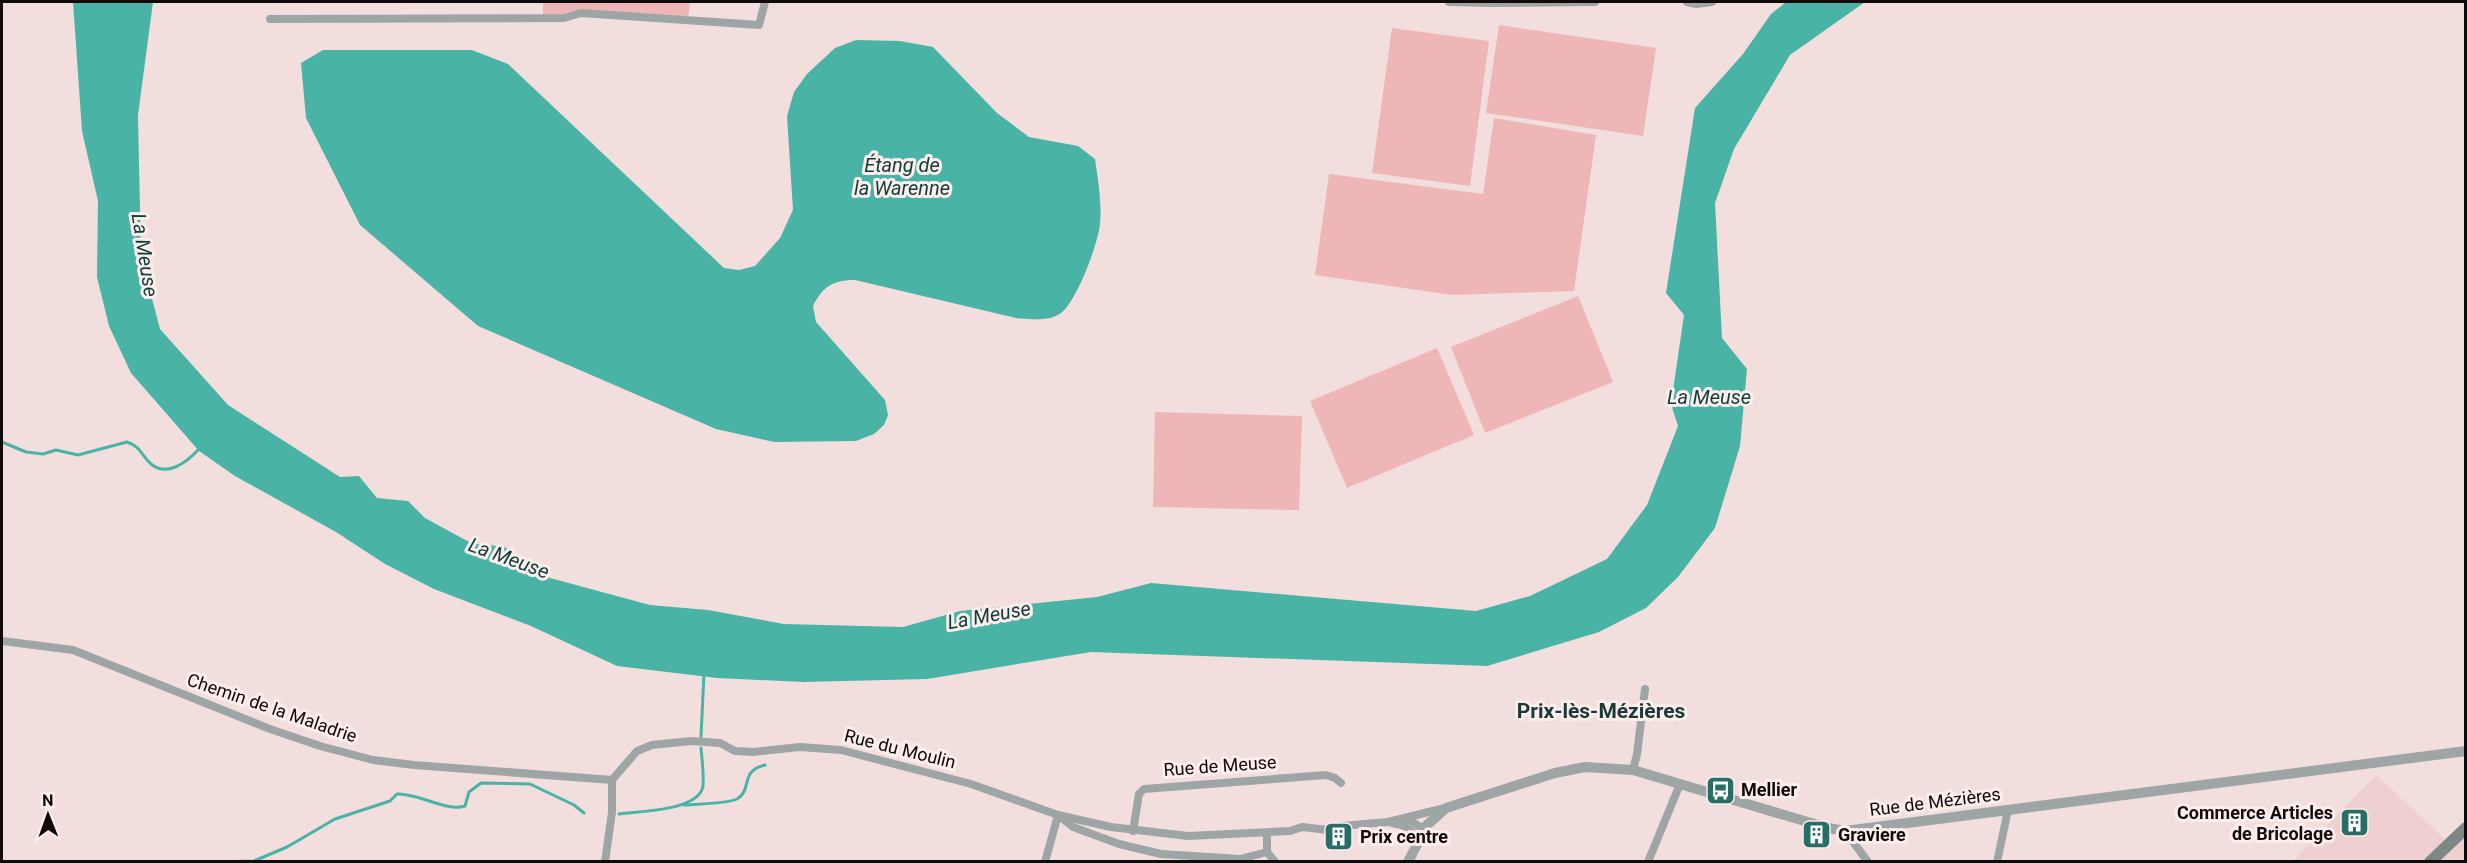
<svg xmlns="http://www.w3.org/2000/svg" width="2467" height="863" font-family="Roboto,sans-serif">
<style>
.built{fill:#edd0cf}
.green{fill:#eeb6b6}
.water{fill:#49b4a6}
.lines{fill:none;stroke-linecap:round;stroke-linejoin:round}
.stream{stroke:#49b4a6;stroke-width:3}
.minor{stroke:#9ea6a5;stroke-width:8}
.tertiary{stroke:#9ea6a5;stroke-width:10}
.secondary{stroke:#7b8886;stroke-width:12}
.labels{text-anchor:middle;stroke-width:6;stroke-linejoin:round;paint-order:stroke}
.street-label{font-size:18px;fill:#110a0a;stroke:#fdedec}
.poi-label{font-size:18px;font-weight:bold;fill:#110a0a;stroke:#fdedec;text-anchor:start}
.water-label{font-size:20px;font-style:italic;fill:#0d3e38;stroke:#fdedec}
.quarter-label{font-size:21px;font-weight:bold;fill:#193a36;stroke:#fdedec}
</style>
<rect width="100%" height="100%" fill="#f3dede"/>
<polygon class="built" points="2376,775 2445,839 2465,820 2465,861 2292,862"/>
<g class="green">
<polygon points="543,2 690,2 688,18 543,15"/>
<polygon points="1499,25 1656,48 1643,136 1486,113"/>
<polygon points="1392,28 1489,41 1470,186 1372,173"/>
<polygon points="1494,118 1596,135 1574,291 1452,295 1315,275 1329,174 1483,194"/>
<polygon points="1578,296 1613,382 1485,433 1451,347"/>
<polygon points="1437,348 1474,435 1347,488 1310,401"/>
<polygon points="1155,412 1302,416 1299,510 1153,507"/>
</g>
<g class="water">
<polygon points="73,2 153,2 138,115 141,257 160,329 228,405 340,477 359,476 377,498 408,501 425,518 471,543 505,547 539,575 650,605 708,610 784,624 903,627 960,611 1097,597 1151,583 1476,611 1530,596 1607,559 1647,505 1678,426 1671,404 1684,315 1666,293 1695,108 1743,54 1771,14 1786,2 1865,2 1790,55 1734,149 1715,203 1722,338 1747,369 1740,446 1715,528 1678,577 1646,608 1599,632 1487,666 1091,652 927,679 803,682 717,678 617,666 531,626 434,589 385,564 336,532 235,476 199,451 131,373 109,326 97,277 98,201 82,131"/>
<path d="M 856,40 L 900,41 L 933,47 L 997,113 L 1029,137 L 1078,146 L 1095,159 C 1098,180 1102,203 1100,224 C 1098,244 1077,301 1061,313 C 1049,322 1030,319 1016,318 L 855,280 C 834,280 823,286 813,306 L 816,322 L 885,400 L 888,415 L 884,425 L 874,434 L 856,441 L 774,442 L 716,429 L 478,326 L 360,225 L 306,118 L 301,63 L 323,50 L 472,50 L 508,64 L 724,268 L 739,270 L 755,266 L 780,238 L 793,210 L 787,116 L 794,92 L 807,74 L 835,48 Z"/>
</g>
<g class="lines">
<g class="stream">
<path d="M 2,442 L 26,452 L 43,454 L 56,450 L 78,455 L 127,442 C 139,446 141,453 148,461 C 165,480 187,462 199,449"/>
<polyline points="701,737 704,673"/>
<path d="M 684,805 C 697,804 726,804 737,799 C 753,790 739,771 765,765"/>
<path d="M 619,814 C 640,811 699,811 703,786 C 704,774 702,760 701,748"/>
<path d="M 205,862 L 254,861 L 287,847 L 335,819 L 390,801 L 397,794 C 419,793 446,812 465,806 L 469,792 L 481,783 L 530,784 L 574,805 L 584,813"/>
</g>
<g class="minor">
<polyline points="1449,2 1492,3 1595,2"/>
<polyline points="1687,2 1696,4 1712,2"/>
<polyline points="270,19 564,18 581,13 759,25 765,2"/>
<polyline points="2,641 73,650 270,729 320,746 373,760 414,765 612,780"/>
<polyline points="1633,770 1637,754 1645,689"/>
<polyline points="1405,818 1424,829"/>
<polyline points="1392,823 1402,825 1420,837"/>
<polyline points="1133,831 1139,794 1144,789 1326,775 1335,778 1341,783"/>
<polyline points="1845,831 1868,862"/>
<polyline points="1267,833 1267,852 1275,862"/>
<polyline points="605,862 612,812 612,780 637,751 652,745 691,741 720,743 735,751 753,752 800,747 841,750 971,784 1058,815 1111,827 1188,836 1290,831 1302,827 1329,830 1342,826 1388,822 1445,808"/>
<polyline points="1045,862 1058,815 1073,827 1119,844 1161,854 1240,859 1267,852"/>
<polyline points="1648,862 1680,784"/>
<polyline points="1997,862 2008,810"/>
</g>
<polyline class="tertiary" points="1408,862 1427,825 1446,808 1555,773 1585,767 1633,770 1828,828 1845,831 2466,751"/>
<polyline class="secondary" points="2430,862 2466,828"/>
</g>
<defs>
<symbol id="bus-square" viewBox="-11 -11 22 22"><rect x="-9" y="-9" width="18" height="18" rx="4" fill="#276f66" stroke="#fdedec"/><path d="M-5-6H5V4H4V6H2V4H-2V6H-4V4H-5ZM-3.5-4V0h7V-4ZM-3.5 1.2v1.5H-2V1.2ZM2 1.2v1.5H3.5V1.2Z" fill="#fff"/></symbol>
<symbol id="building-square" viewBox="-11 -11 22 22"><rect x="-9" y="-9" width="18" height="18" rx="4" fill="#276f66" stroke="#fdedec"/><path d="M-4-6H4V6H1V3H-1V6H-4ZM-2.5-4.3h1.7v1.8h-1.7ZM.8-4.3h1.7v1.8H.8ZM-2.5-1h1.7V.8h-1.7ZM.8-1h1.7V.8H.8Z" fill="#fff"/></symbol>
</defs>
<g fill-rule="evenodd">
<use href="#bus-square" x="1704" y="774" width="33" height="33"/>
<use href="#building-square" x="2338" y="806" width="33" height="33"/>
<use href="#building-square" x="1800" y="818" width="33" height="33"/>
<use href="#building-square" x="1322" y="820" width="33" height="33"/>
</g>
<g class="labels">
<g class="street-label">
<text transform="translate(272 708) rotate(19)" y="6">Chemin de la Maladrie</text>
<text transform="translate(900 749) rotate(14)" y="6">Rue du Moulin</text>
<text transform="translate(1220 766) rotate(-4)" y="6">Rue de Meuse</text>
<text transform="translate(1935 802) rotate(-7)" y="6">Rue de Mézières</text>
</g>
<g class="poi-label">
<text x="1741" y="796">Mellier</text>
<text x="2333" y="819" text-anchor="end">Commerce Articles<tspan x="2333" dy="21">de Bricolage</tspan></text>
<text x="1838" y="841">Graviere</text>
<text x="1360" y="843">Prix centre</text>
</g>
<g class="water-label">
<text x="902" y="172">Étang de<tspan x="902" dy="23">la Warenne</tspan></text>
<text transform="translate(145 255) rotate(81)" y="7">La Meuse</text>
<text x="1709" y="404">La Meuse</text>
<text transform="translate(509 558) rotate(20)" y="7">La Meuse</text>
<text transform="translate(989 615) rotate(-10)" y="7">La Meuse</text>
</g>
<g class="quarter-label">
<text x="1601" y="718">Prix-lès-Mézières</text>
</g>
</g>
<rect width="2467" height="863" fill="none" stroke="#110a0a" stroke-width="6"/>
<g transform="translate(48 815) rotate(359)" stroke="#fdedec" stroke-width="4.5" paint-order="stroke">
<path d="M0-4.5L10 22L0 15L-10 22Z" fill="#110a0a"/>
<text y="-9" font-size="16" font-weight="bold" text-anchor="middle" fill="#110a0a">N</text>
</g>
</svg>
